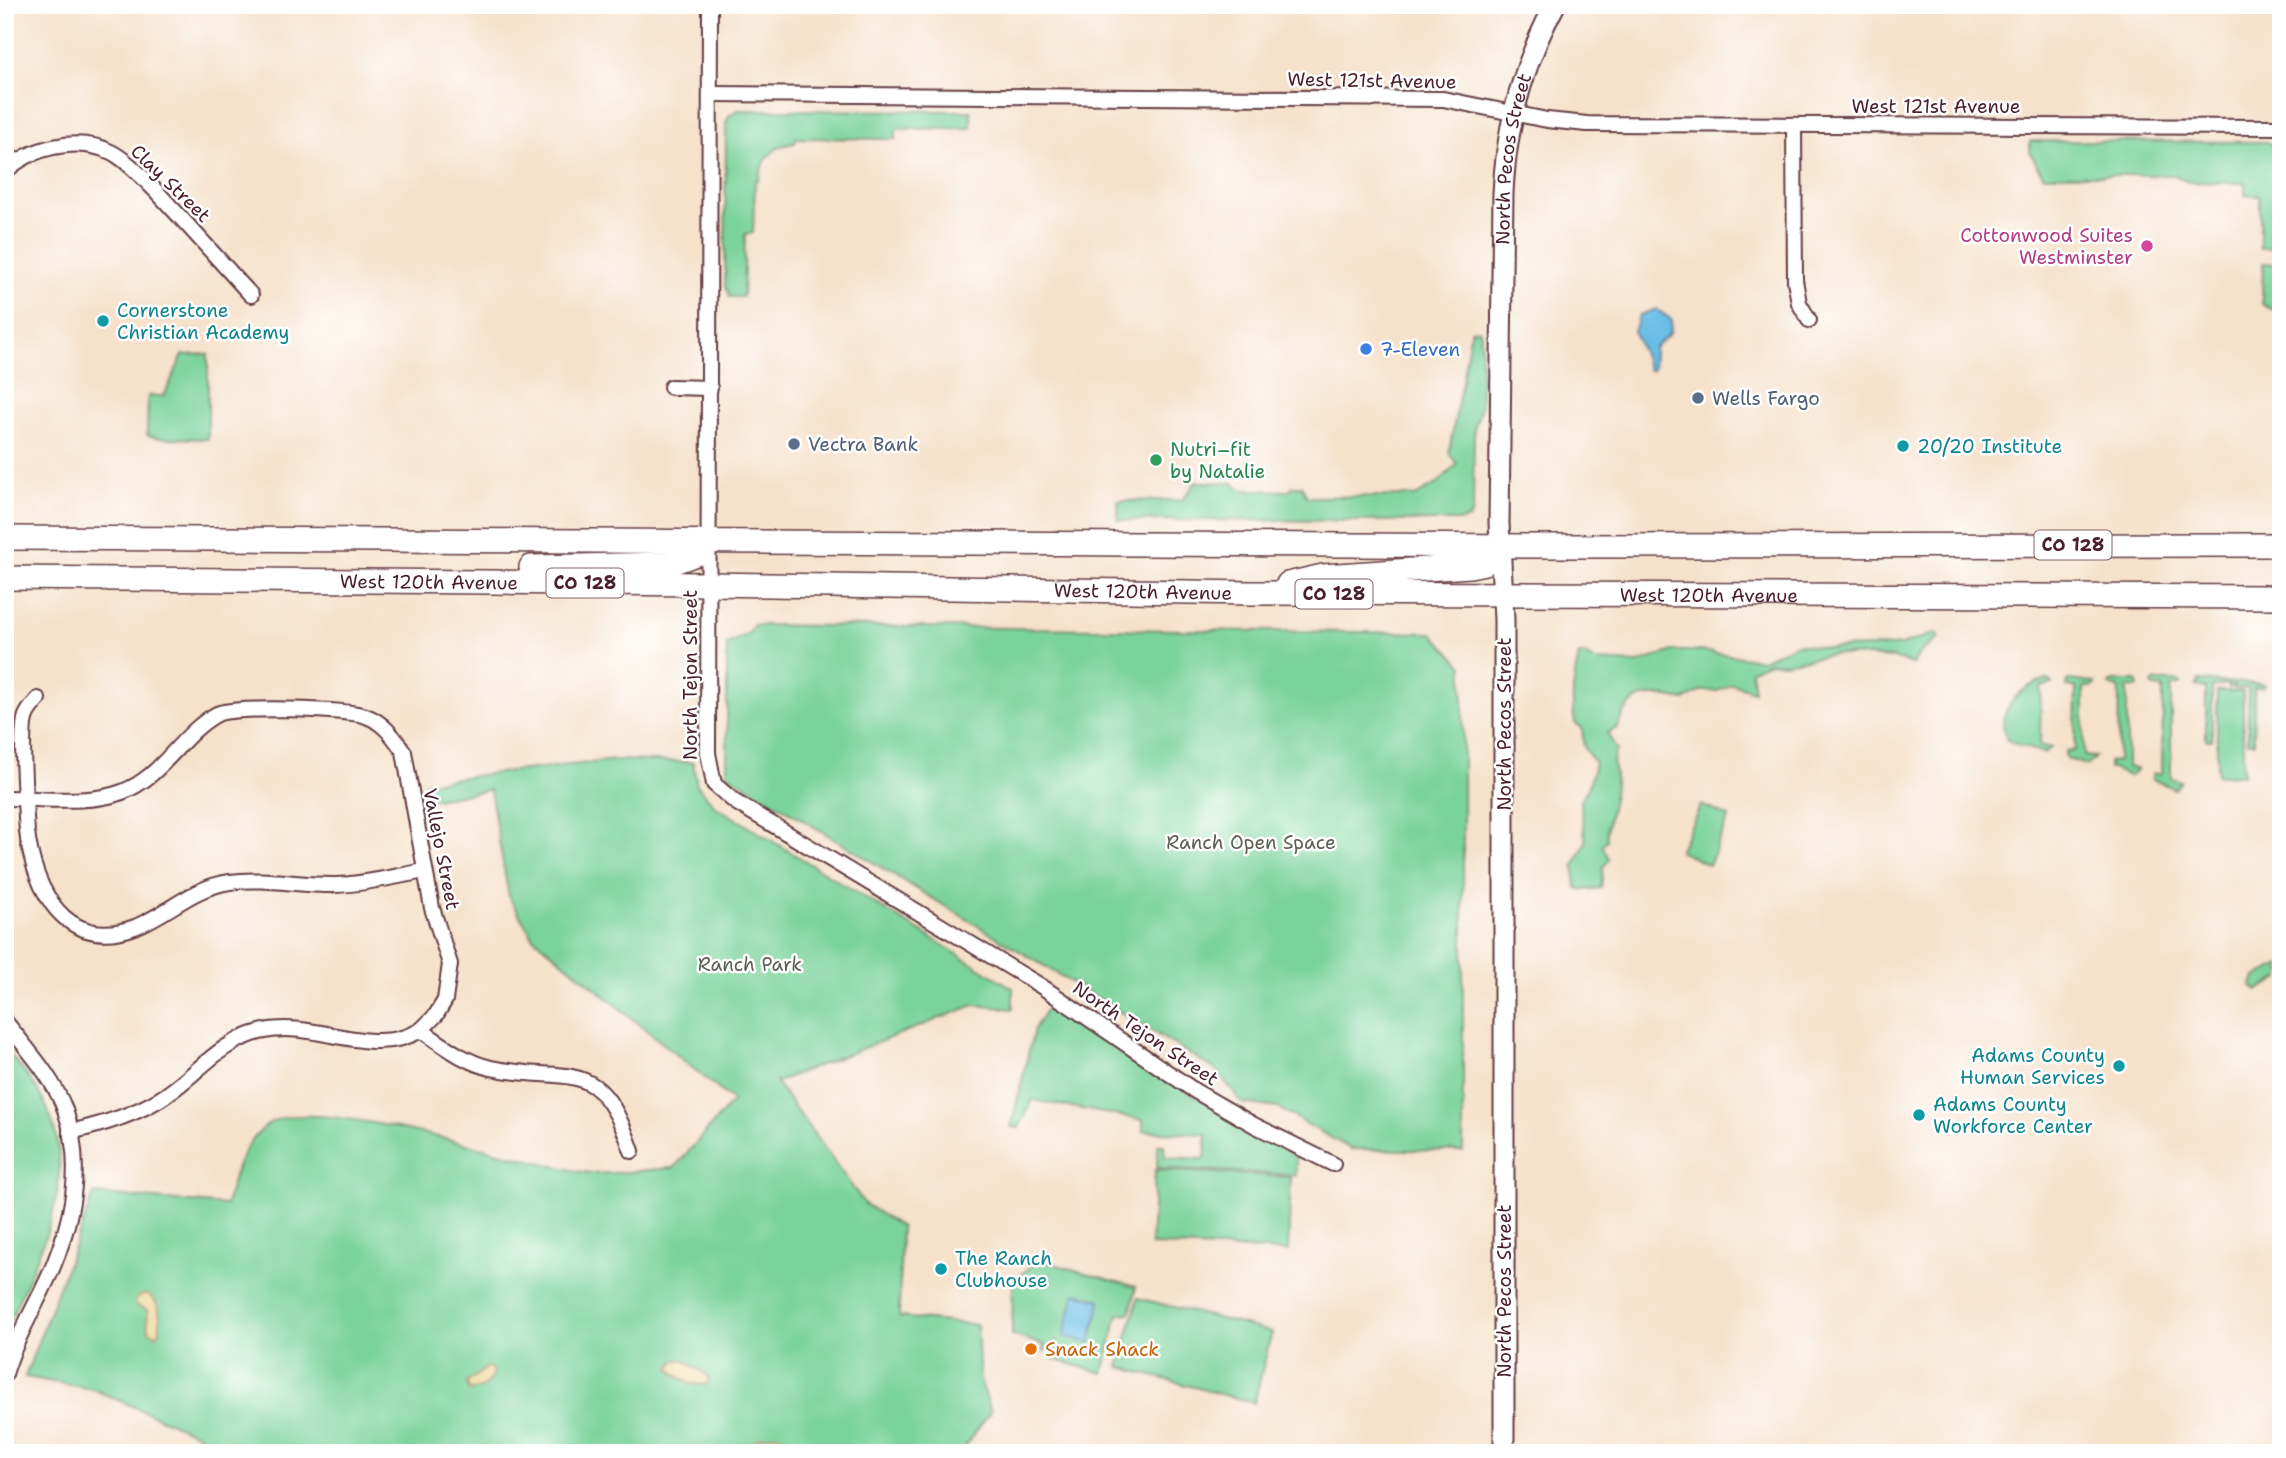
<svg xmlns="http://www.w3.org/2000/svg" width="2286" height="1458" font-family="'Shantell Sans',sans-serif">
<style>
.green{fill:#7ad39a;stroke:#627962;stroke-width:2}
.sand{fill:#eeda9e;stroke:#9c7c64;stroke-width:2}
.water{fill:#69bee6;stroke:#5a6e88;stroke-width:2}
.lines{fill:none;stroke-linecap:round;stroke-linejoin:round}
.street-casing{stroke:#643c43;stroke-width:18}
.secondary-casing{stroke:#643c43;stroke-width:23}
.primary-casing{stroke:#643c43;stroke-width:26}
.street{stroke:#fff;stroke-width:14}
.secondary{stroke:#fff;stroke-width:19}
.primary{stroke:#fff;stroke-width:23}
.hotel-dot{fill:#d1479c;stroke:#fff;stroke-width:2.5}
.culture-dot{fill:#0f9aa8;stroke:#fff;stroke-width:2.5}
.shop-dot{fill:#3f7fe0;stroke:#fff;stroke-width:2.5}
.service-dot{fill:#5c6f8a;stroke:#fff;stroke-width:2.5}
.leisure-dot{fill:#2e9e5b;stroke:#fff;stroke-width:2.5}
.food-dot{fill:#e8710a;stroke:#fff;stroke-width:2.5}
.labels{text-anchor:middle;stroke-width:5;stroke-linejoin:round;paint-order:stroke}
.shield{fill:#fff;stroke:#80626b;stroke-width:2}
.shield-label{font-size:18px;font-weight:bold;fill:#4a1f2b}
.street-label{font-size:19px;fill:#4a1f2b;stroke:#fff}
.hotel-label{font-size:19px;fill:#b23c85;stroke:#fff;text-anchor:end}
.culture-label{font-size:19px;fill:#0d838f;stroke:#fff;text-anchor:start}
.shop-label{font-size:19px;fill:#366cbe;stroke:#fff;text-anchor:start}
.service-label{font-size:19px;fill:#4e5e75;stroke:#fff;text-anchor:start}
.leisure-label{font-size:19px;fill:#27864d;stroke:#fff;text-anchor:start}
.park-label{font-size:19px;fill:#5b5e52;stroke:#fff}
.food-label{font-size:19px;fill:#c56008;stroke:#fff;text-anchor:start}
</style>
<rect width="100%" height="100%" fill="#fff"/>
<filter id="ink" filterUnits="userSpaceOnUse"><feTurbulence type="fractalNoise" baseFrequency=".0143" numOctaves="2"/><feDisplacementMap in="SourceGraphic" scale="14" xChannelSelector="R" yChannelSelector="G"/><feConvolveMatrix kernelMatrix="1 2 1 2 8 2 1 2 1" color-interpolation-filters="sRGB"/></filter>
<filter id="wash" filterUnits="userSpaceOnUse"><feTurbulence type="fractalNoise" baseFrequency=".00686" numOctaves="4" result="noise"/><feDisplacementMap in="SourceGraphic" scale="28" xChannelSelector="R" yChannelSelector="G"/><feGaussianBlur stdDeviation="1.57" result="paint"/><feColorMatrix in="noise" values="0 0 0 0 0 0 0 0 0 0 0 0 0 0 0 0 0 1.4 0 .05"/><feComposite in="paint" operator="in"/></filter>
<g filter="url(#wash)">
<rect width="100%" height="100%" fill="#f6e1ca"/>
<g class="green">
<path d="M 738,110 L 971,111 L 971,128 L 896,129 L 896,139 L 796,138 L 795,143 C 773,145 763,159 758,180 L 755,181 L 753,233 L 745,234 L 743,297 L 730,297 L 725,285 L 726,123 L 729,116 Z"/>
<polygon points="2030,141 2268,142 2280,152 2279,248 2260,248 2260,196 2245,195 2245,183 2188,182 2175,175 2043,175 2030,152"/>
<polygon points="2263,263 2279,264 2279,309 2271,309 2262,304"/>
<polygon points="1479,329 1481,333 1481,406 1474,429 1473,511 1469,519 1461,521 1118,520 1118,501 1182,500 1196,482 1234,483 1242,490 1288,491 1293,486 1302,486 1307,497 1415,496 1437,484 1457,464 1449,453 1471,330"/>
<polygon points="208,354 208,439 158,438 147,435 148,396 164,396 183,355"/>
<polygon points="754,625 1432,633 1463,666 1463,1151 1351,1149 1278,1108 1242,1103 1216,1070 727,774 727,644 749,633"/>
<path d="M 1936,633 L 1939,635 L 1938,639 L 1919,653 L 1913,664 L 1893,658 L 1834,654 L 1785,663 L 1769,662 L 1751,670 L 1754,691 L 1732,684 L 1718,691 L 1701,691 L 1685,700 C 1649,694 1631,689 1617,728 L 1607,733 L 1617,750 C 1610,760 1615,766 1615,777 C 1617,798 1605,818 1607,840 L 1602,845 L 1609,859 L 1603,868 L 1601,888 L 1582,890 L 1576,887 L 1574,866 L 1586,842 L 1580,802 L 1589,786 L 1595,763 L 1584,748 L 1582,728 L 1575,723 C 1570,698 1574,679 1579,655 L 1585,655 L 1595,661 L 1638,663 L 1673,651 L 1702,651 L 1762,660 L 1797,644 L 1828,648 L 1881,647 L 1901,645 Z"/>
<path d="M 2049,680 L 2053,684 L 2041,687 L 2040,745 L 2051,748 L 2044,753 L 2009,742 C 1990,717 2022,681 2049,680 Z"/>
<polygon points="2068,680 2095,683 2093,687 2084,687 2084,756 2095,757 2087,765 2067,759 2065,755 2066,751 2075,750 2076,687 2067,687"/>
<polygon points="2137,681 2138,687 2127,688 2127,767 2137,769 2130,776 2109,768 2109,762 2118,761 2119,688 2109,685 2112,681"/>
<polygon points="2156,681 2177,681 2181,684 2171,687 2171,778 2181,781 2175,789 2152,779 2152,774 2162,773 2163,688 2154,687 2152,684"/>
<polygon points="2199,681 2265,684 2264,687 2254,688 2254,742 2248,742 2248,688 2234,688 2234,685 2229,688 2228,684 2212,687 2212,740 2206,740 2206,688 2196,686"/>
<rect x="2217" y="691" width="26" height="84"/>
<path d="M 615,760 L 693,762 L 697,785 L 715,806 L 1013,988 L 1013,1009 L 974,1005 L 776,1082 L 865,1204 L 901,1227 L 899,1317 L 977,1325 L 980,1380 L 991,1411 L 960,1453 L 240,1453 L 93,1389 L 25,1377 L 94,1194 L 226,1205 C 234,1174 241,1143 270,1123 C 314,1093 524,1163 583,1172 C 611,1176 645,1169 674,1168 L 733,1101 L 533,937 L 509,897 L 490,790 L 428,800 L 425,783 C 488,772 551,768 615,760 Z"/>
<polygon points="1701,805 1729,817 1709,865 1679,851"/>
<polygon points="2281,965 2281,978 2258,990 2251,986 2256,977"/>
<polygon points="1052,1009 1296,1157 1296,1175 1157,1168 1158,1145 1164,1145 1165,1157 1205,1159 1207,1134 1143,1131 1143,1120 1032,1100 1019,1128 1011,1127 1034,1029 1046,1010"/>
<path d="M 5,1048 C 16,1062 29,1076 38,1091 C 90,1178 35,1253 5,1334 Z"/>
<polygon points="1155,1170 1291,1177 1288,1251 1151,1245"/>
<polygon points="1039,1260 1136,1287 1130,1313 1118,1314 1103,1373 1053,1359 1057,1341 1043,1351 1044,1345 1012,1335 1013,1281"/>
<polygon points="1138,1298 1272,1332 1254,1403 1119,1367"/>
</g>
<g class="sand">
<path d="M 146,1294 C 163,1304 159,1313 160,1331 L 156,1335 L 148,1330 L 147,1310 L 135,1305 L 137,1297 Z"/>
<path d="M 675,1360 L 685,1360 C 692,1367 704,1371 709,1378 L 707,1384 C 692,1387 679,1379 670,1368 Z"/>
<polygon points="488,1367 493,1371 492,1377 483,1387 469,1391 467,1382"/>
<polygon points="777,1434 784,1438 782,1448 763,1453 737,1453 759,1438"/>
</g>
<g class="water">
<polygon points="1656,309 1672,320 1670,333 1654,348 1653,370 1649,370 1634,331 1640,315"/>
<polygon points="1075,1293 1101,1300 1090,1343 1064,1336"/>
</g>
</g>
<g filter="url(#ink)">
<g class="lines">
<defs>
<g id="street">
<polyline points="710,5 708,753 714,784 735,802 1041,986 1195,1091 1254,1125 1333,1164"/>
<polyline points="712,94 1443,99 1547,120 1587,124 2281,127"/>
<polyline points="1794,125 1795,280 1799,303 1809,320"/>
<path d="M 5,172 C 30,147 78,136 111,152 C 127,160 143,178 156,191 C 188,225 219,260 251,295"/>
<polyline points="671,387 710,388"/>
<path d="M 38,699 C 34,704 28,710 26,716 C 20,729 25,798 26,817 C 28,876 59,955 135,927 C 168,914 193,887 230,882 C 265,877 301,886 336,885 C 366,884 396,876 425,871"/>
<path d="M 5,798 C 42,798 88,805 122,792 C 163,777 180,734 217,714 C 232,706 348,709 366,716 C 383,722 394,737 404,752 L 432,908 L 450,964 L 445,1000 L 436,1015 L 421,1030"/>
<path d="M 5,1021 C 25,1047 54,1078 65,1110 C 85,1166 72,1223 49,1276 C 34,1309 15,1340 5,1374"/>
<path d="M 70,1132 C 101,1125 132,1116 160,1099 C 196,1077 216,1043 260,1032 C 315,1018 370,1060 421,1030 C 443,1045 464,1062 491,1068 C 572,1085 598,1052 632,1151"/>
</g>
<g id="secondary">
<path id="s1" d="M 1504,1453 L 1504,619 L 1499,523 L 1503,193 C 1506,126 1523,64 1555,5"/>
</g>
<g id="primary">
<polyline points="5,538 1531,546 2281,545"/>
<polyline points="531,567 669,564 696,554 710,541"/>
<path id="s2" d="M 5,578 L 709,584 L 1250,593 L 2281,597"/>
<polyline points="1288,584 1323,576 1470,566 1485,563 1500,546"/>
</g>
</defs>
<use href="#street" class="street-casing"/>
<use href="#secondary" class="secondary-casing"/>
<use href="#primary" class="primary-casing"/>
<use href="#street" class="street"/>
<use href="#secondary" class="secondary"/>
<use href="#primary" class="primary"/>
</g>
</g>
<circle class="hotel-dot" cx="2147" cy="246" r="7"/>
<g class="culture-dot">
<circle cx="103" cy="321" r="7"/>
<circle cx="1903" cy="446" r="7"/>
<circle cx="2119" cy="1066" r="7"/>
<circle cx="1919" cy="1115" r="7"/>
<circle cx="941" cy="1269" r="7"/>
</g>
<circle class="shop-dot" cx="1366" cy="349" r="7"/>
<g class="service-dot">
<circle cx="1698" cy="398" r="7"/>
<circle cx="794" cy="444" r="7"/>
</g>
<circle class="leisure-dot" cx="1156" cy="460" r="7"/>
<circle class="food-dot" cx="1031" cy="1349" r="7"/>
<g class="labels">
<g class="shield">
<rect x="2034.5" y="530.5" width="77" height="29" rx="5"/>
<rect x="546.5" y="568.5" width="77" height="29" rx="5"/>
<rect x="1295.5" y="579.5" width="77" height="29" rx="5"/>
</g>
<g class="shield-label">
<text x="2073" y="551">CO 128</text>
<text x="585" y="589">CO 128</text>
<text x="1334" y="600">CO 128</text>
</g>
<g class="street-label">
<text transform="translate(1372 80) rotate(1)" y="7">West 121st Avenue</text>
<text x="1936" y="113">West 121st Avenue</text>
<text dy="7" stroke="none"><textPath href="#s1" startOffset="1295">North Pecos Street</textPath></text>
<text transform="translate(171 183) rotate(44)" y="7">Clay Street</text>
<text dy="7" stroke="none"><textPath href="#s2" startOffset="424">West 120th Avenue</textPath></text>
<text dy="7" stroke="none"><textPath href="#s2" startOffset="1138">West 120th Avenue</textPath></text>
<text dy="7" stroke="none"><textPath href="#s2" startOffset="1704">West 120th Avenue</textPath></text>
<text transform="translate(690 675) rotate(-90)" y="7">North Tejon Street</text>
<text transform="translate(1504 724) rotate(-90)" y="7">North Pecos Street</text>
<text transform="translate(442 849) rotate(79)" y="7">Vallejo Street</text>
<text transform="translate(1146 1033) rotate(34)" y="7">North Tejon Street</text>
<text transform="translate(1504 1291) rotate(-90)" y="7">North Pecos Street</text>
</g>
<g class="hotel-label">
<text x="2133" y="242">Cottonwood Suites<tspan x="2133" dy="22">Westminster</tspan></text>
</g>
<g class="culture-label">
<text x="117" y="317">Cornerstone<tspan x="117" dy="22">Christian Academy</tspan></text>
<text x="1917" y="453">20/20 Institute</text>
<text x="2105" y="1062" text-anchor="end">Adams County<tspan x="2105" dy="22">Human Services</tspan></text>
<text x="1933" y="1111">Adams County<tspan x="1933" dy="22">Workforce Center</tspan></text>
<text x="955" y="1265">The Ranch<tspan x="955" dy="22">Clubhouse</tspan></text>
</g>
<g class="shop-label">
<text x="1380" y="356">7-Eleven</text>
</g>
<g class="service-label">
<text x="1712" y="405">Wells Fargo</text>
<text x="808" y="451">Vectra Bank</text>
</g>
<g class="leisure-label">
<text x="1170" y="456">Nutri–fit<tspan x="1170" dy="22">by Natalie</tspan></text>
</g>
<g class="park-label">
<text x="1251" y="849">Ranch Open Space</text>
<text x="750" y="971">Ranch Park</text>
</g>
<g class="food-label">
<text x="1045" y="1356">Snack Shack</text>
</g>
</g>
<rect width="2286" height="1458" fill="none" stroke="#fff" stroke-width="28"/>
</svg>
